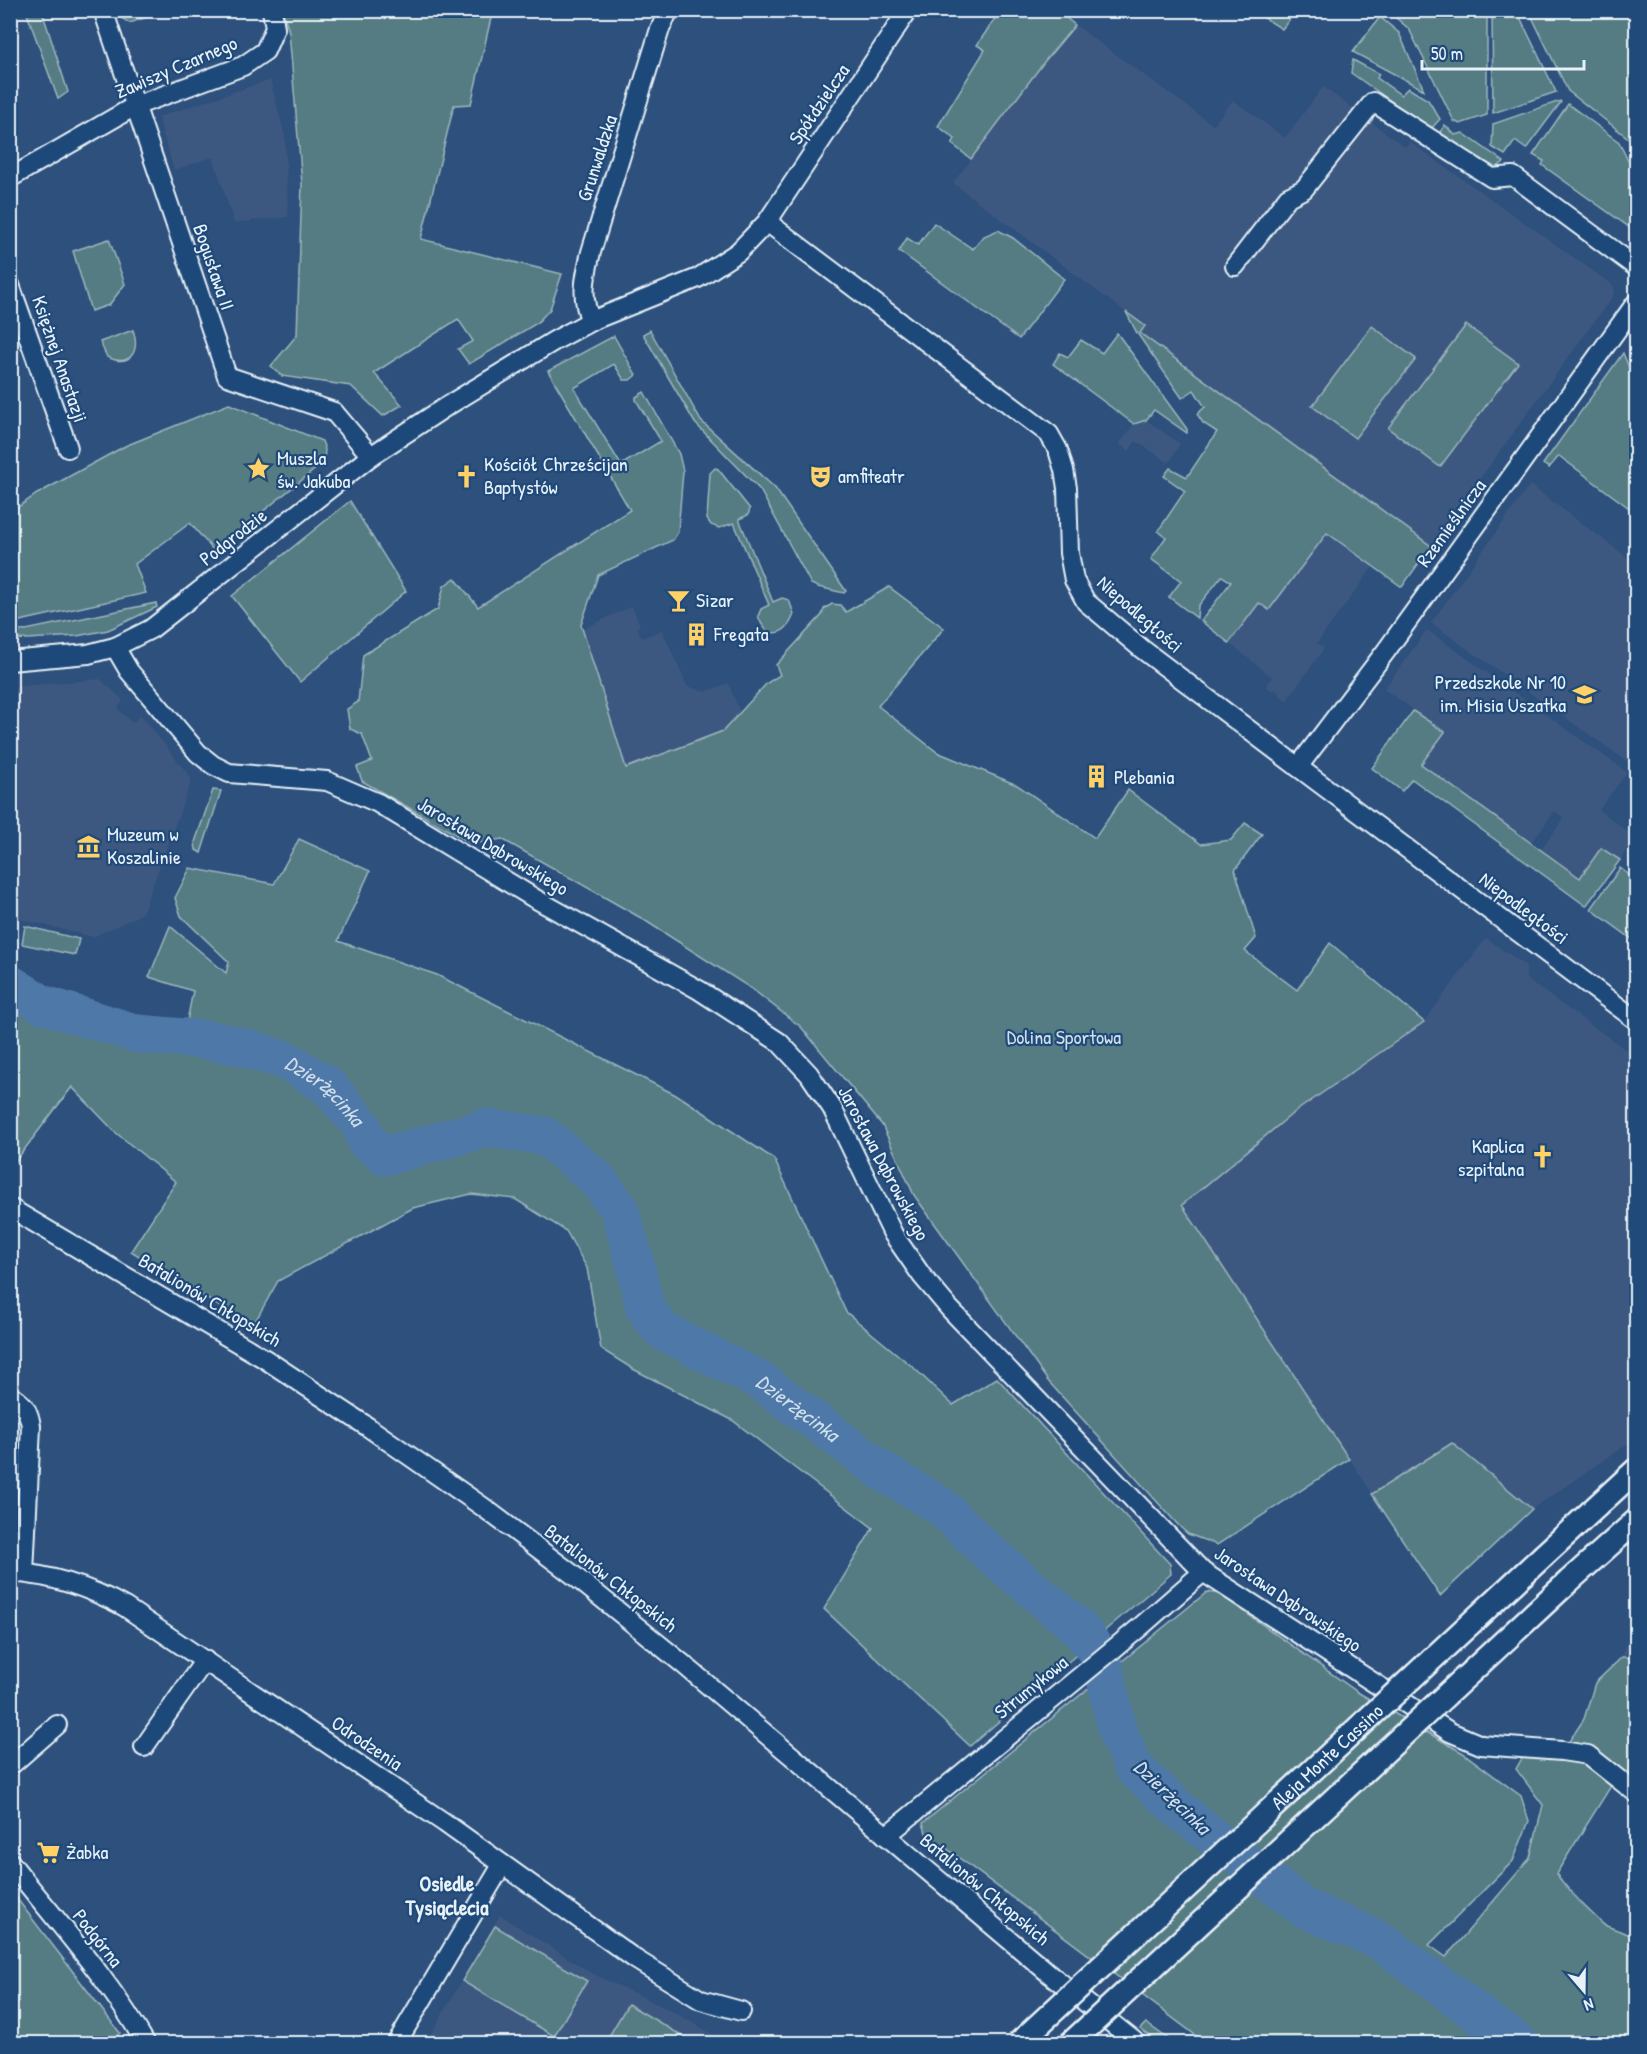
<svg xmlns="http://www.w3.org/2000/svg" width="1647" height="2054" font-family="'Patrick Hand',sans-serif">
<style>
.built{fill:#3d5880}
.green{fill:#557c83;stroke:#9eb6be;stroke-width:1.5}
.lines{fill:none;stroke-linecap:round;stroke-linejoin:round}
.river{stroke:#4d78a8;stroke-width:39}
.minor-casing{stroke:#e8f1f8;stroke-width:22}
.tertiary-casing{stroke:#e8f1f8;stroke-width:27}
.minor{stroke:#1f4a7a;stroke-width:18}
.tertiary{stroke:#1f4a7a;stroke-width:22}
.tertiary-bridge-casing{stroke:#e8f1f8;stroke-width:27;stroke-linecap:butt}
.tertiary-bridge{stroke:#1f4a7a;stroke-width:22}
.labels{text-anchor:middle;stroke-width:4.5;stroke-linejoin:round;paint-order:stroke}
.street-label{font-size:20px;fill:#e8f1f8;stroke:#1f4a7a}
.poi-label{font-size:20px;fill:#e8f1f8;stroke:#1f4a7a;text-anchor:start}
.park-label{font-size:20px;fill:#d2dfe6;stroke:#1f4a7a}
.water-label{font-size:21px;font-style:italic;fill:#d1dfec;stroke:#1f4a7a}
.neighbourhood-label{font-size:21px;font-weight:bold;fill:#e8f1f8;stroke:#1f4a7a}
</style>
<rect width="100%" height="100%" fill="#2d507d"/>
<filter id="ink" filterUnits="userSpaceOnUse"><feTurbulence type="fractalNoise" baseFrequency=".0167" numOctaves="2"/><feDisplacementMap in="SourceGraphic" scale="12" xChannelSelector="R" yChannelSelector="G"/><feConvolveMatrix kernelMatrix="1 2 1 2 8 2 1 2 1" color-interpolation-filters="sRGB"/></filter>
<g filter="url(#ink)">
<g class="built">
<polygon points="1075,25 1213,125 1233,100 1285,138 1323,87 1405,147 1410,142 1613,285 1615,293 1431,546 1140,333 1144,326 953,183 1044,62"/>
<polygon points="270,80 285,136 288,217 234,223 213,157 174,170 158,117"/>
<polygon points="1146,420 1180,444 1169,463 1136,441 1129,451 1119,444 1134,424"/>
<polygon points="1530,485 1636,564 1635,767 1431,623"/>
<polygon points="1326,533 1373,567 1317,643 1324,649 1286,701 1275,689 1272,691 1266,686 1272,677 1229,643 1259,602 1269,610"/>
<polygon points="632,606 640,625 637,627 642,638 662,630 687,686 705,692 728,683 740,712 723,731 626,768 583,629"/>
<polygon points="1427,630 1627,772 1599,810 1635,837 1620,860 1601,848 1580,879 1540,851 1564,818 1555,811 1530,844 1421,764 1445,732 1384,689"/>
<polygon points="100,679 123,700 118,709 132,723 141,715 192,779 142,914 93,937 11,917 10,737 16,736 10,687"/>
<polygon points="1486,938 1526,966 1526,979 1636,1057 1636,1438 1532,1509 1440,1596 1182,1205 1292,1114 1424,1022"/>
<polygon points="1636,1617 1636,1671 1634,1658 1622,1657 1633,1620"/>
<polygon points="500,1915 593,1974 670,2010 728,2043 425,2044"/>
</g>
<g class="green">
<polygon points="26,11 42,11 68,92 58,99"/>
<polygon points="118,11 118,10 164,11 130,23 121,18"/>
<polygon points="283,11 487,11 491,18 471,104 454,105 421,239 562,274 550,309 537,323 469,364 458,349 473,341 458,319 374,373 402,405 383,416 351,386 282,376 271,366 297,335 302,184 289,32"/>
<polygon points="1000,11 1069,11 1065,17 1075,25 1044,62 971,159 952,144 955,139 938,126 985,50 977,45"/>
<polygon points="1253,11 1296,11 1282,29"/>
<polygon points="1388,11 1487,11 1487,115 1460,124 1454,121 1409,29"/>
<polygon points="1492,11 1517,11 1556,92 1493,113"/>
<polygon points="1633,11 1636,14 1636,144 1568,91 1529,11"/>
<polygon points="1380,17 1399,33 1424,90 1353,52"/>
<polygon points="1353,60 1379,74 1377,78 1401,95 1408,88 1428,100 1440,119 1431,129 1351,73"/>
<polygon points="1560,101 1561,102 1526,149 1515,141 1505,155 1492,147 1493,124"/>
<polygon points="1568,104 1619,142 1630,165 1633,183 1636,186 1636,232 1542,165 1544,161 1533,155"/>
<polygon points="1445,125 1455,135 1463,133 1504,162 1492,171 1438,135"/>
<polygon points="934,223 973,249 984,236 998,230 1013,238 1064,279 1019,339 899,251 907,238 918,245"/>
<polygon points="109,239 125,284 109,305 91,311 73,251"/>
<polygon points="1126,312 1145,326 1140,333 1431,546 1402,587 1327,533 1269,610 1259,603 1229,643 1201,621 1231,582 1222,576 1198,606 1197,618 1169,597 1181,581 1151,559 1166,537 1158,531 1185,491 1164,476 1170,468 1187,477 1217,432 1203,423 1197,414 1205,407 1194,390 1182,398 1137,333"/>
<polygon points="1466,325 1518,363 1440,467 1388,428"/>
<polygon points="1372,326 1416,359 1355,438 1312,406"/>
<path d="M 133,330 C 140,351 131,368 107,357 L 100,342 Z"/>
<polygon points="650,330 701,421 775,488 846,591 844,593 818,587 811,584 760,490 695,423 643,334"/>
<polygon points="1117,333 1187,429 1187,433 1154,410 1146,420 1134,424 1053,364 1060,353 1068,357 1081,340 1102,353"/>
<polygon points="614,336 636,375 630,380 624,380 614,364 574,388 621,465 661,441 636,400 636,397 644,392 679,454 683,471 678,532 673,540 598,575 581,625 626,768 723,731 767,683 780,675 776,665 822,615 824,609 832,604 840,605 846,612 889,587 944,628 878,706 937,752 1017,785 1095,838 1128,790 1201,844 1231,840 1245,823 1262,834 1235,870 1256,938 1245,951 1297,990 1330,943 1424,1022 1292,1114 1182,1205 1349,1459 1217,1545 1188,1534 1180,1527 1048,1381 914,1195 882,1125 801,1027 752,989 641,918 502,839 472,844 362,781 357,767 372,761 362,734 350,729 347,709 358,702 363,655 438,609 444,586 455,578 478,607 630,510 548,371"/>
<polygon points="1623,353 1636,385 1636,513 1559,456 1549,468 1543,464"/>
<polygon points="229,404 322,441 325,449 324,462 214,551 190,523 135,564 146,593 11,623 11,512 37,494 125,446"/>
<path d="M 715,468 L 718,469 L 750,509 L 748,515 L 739,519 L 773,602 L 782,598 L 789,600 L 794,614 C 786,636 767,641 758,616 L 761,609 L 769,605 L 734,523 L 719,528 L 711,525 L 707,519 L 710,473 Z"/>
<polygon points="350,501 406,591 300,682 232,596"/>
<polygon points="156,603 157,607 108,630 77,636 11,640 11,633"/>
<polygon points="1413,711 1445,732 1421,764 1580,878 1601,848 1620,860 1586,906 1412,779 1402,791 1372,768"/>
<polygon points="213,790 221,791 201,853 196,850 195,842"/>
<polygon points="299,839 370,871 338,941 437,975 682,1098 774,1159 846,1312 914,1368 953,1405 997,1378 1170,1564 1171,1574 970,1746 824,1609 873,1528 732,1420 633,1369 601,1349 587,1268 566,1231 515,1199 471,1194 413,1208 278,1281 252,1327 131,1251 176,1182 115,1132 72,1087 11,1167 11,982 65,1014 120,1035 210,1040 213,1030 186,1026 193,991 149,977 170,926 226,973 229,962 181,916 175,898 190,868 274,884"/>
<polygon points="1620,868 1636,880 1636,942 1591,909"/>
<polygon points="25,926 79,939 75,955 22,944"/>
<polygon points="1452,1443 1532,1509 1440,1596 1372,1494"/>
<polygon points="1207,1592 1219,1594 1359,1693 1463,1753 1521,1796 1529,1821 1513,1861 1429,1945 1446,1957 1530,1858 1543,1805 1516,1769 1525,1753 1588,1765 1611,1786 1556,1874 1574,1896 1604,1925 1636,1937 1636,2043 1206,2043 926,1833 923,1823"/>
<polygon points="1622,1657 1634,1658 1636,1671 1636,1785 1603,1754 1587,1745 1568,1743 1584,1719 1595,1683"/>
<polygon points="11,1891 120,2033 108,2043 25,2043 11,2029"/>
<polygon points="495,1926 587,1981 554,2036 462,1981"/>
<polygon points="628,2004 694,2043 605,2043"/>
<polygon points="1146,2023 1174,2043 1160,2043 1140,2029"/>
</g>
<g class="lines">
<path class="river" id="s1" d="M 10,984 L 42,1004 L 138,1034 L 208,1040 L 239,1046 L 287,1061 L 328,1086 L 362,1126 L 366,1141 L 386,1156 L 486,1128 L 545,1136 L 595,1177 L 619,1208 L 632,1252 L 645,1308 L 661,1330 L 761,1381 L 885,1473 L 942,1507 L 986,1550 L 1081,1630 L 1102,1659 L 1117,1730 L 1134,1768 L 1184,1814 L 1304,1908 L 1379,1940 L 1519,2044"/>
<defs>
<g id="minor">
<polyline points="103,10 227,376 334,412 371,456"/>
<polyline points="10,178 135,106 243,66 265,51 275,28 272,10"/>
<polyline points="767,222 1049,434 1058,450 1064,470 1067,488 1069,553 1074,580 1086,602 1142,649 1298,767 1636,1020"/>
<polyline points="1235,266 1288,197 1304,189 1373,102 1492,178 1513,176 1636,267"/>
<polyline points="10,285 68,448"/>
<path d="M 591,321 C 580,297 585,277 591,252 L 660,29 L 669,10"/>
<polyline points="115,647 129,671 198,753 213,765 229,773 327,781 378,803 534,898 699,990 779,1042 809,1074 832,1108 893,1234 922,1276 949,1308 1203,1572 1450,1732 1481,1745 1562,1751 1588,1755 1636,1793"/>
<polyline points="10,661 88,654 115,647 151,629 371,456 447,406 554,341 591,321 698,278 738,252 767,222 908,10"/>
<polyline points="1298,767 1386,651 1636,303"/>
<polyline points="10,1208 265,1359 368,1427 483,1507 572,1574 683,1664 1051,1975 1138,2044"/>
<path d="M 10,1396 C 24,1402 29,1412 31,1426 L 24,1573"/>
<path d="M 10,1572 C 52,1575 89,1587 125,1607 L 445,1823 L 635,1959 L 701,2000 L 741,2011"/>
<polyline points="144,1747 205,1660"/>
<polyline points="10,1766 57,1725"/>
<polyline points="886,1836 1139,1628 1203,1572"/>
<path d="M 10,1862 C 56,1921 109,1979 146,2044"/>
<polyline points="396,2044 502,1865"/>
</g>
<g id="tertiary">
<polyline points="1544,1555 1636,1470"/>
<polyline points="1569,1581 1636,1521"/>
</g>
</defs>
<use href="#minor" class="minor-casing"/>
<use href="#tertiary" class="tertiary-casing"/>
<use href="#minor" class="minor"/>
<use href="#tertiary" class="tertiary"/>
<defs>
<g id="tertiary-bridge">
<path id="s2" d="M 1018,2044 L 1544,1555"/>
<polyline points="1070,2044 1569,1581"/>
</g>
</defs>
<use href="#tertiary-bridge" class="tertiary-bridge-casing"/>
<use href="#tertiary-bridge" class="tertiary-bridge"/>
</g>
</g>
<defs>
<symbol id="sight-bare" viewBox="-9 -9 18 18"><path d="M0-6L1.8-2.2L6-1.7L2.9 1.2L3.7 5.4L0 3.3L-3.7 5.4L-2.9 1.2L-6-1.7L-1.8-2.2Z" fill="#ffd166" stroke="#1f4a7a" stroke-width="2.5" paint-order="stroke"/></symbol>
<symbol id="church-bare" viewBox="-9 -9 18 18"><path d="M-1.2-6h2.4v3.5h3.3v2.4h-3.3V6h-2.4V-.1h-3.3v-2.4h3.3Z" fill="#ffd166" stroke="#1f4a7a" stroke-width="2.5" paint-order="stroke"/></symbol>
<symbol id="theatre-bare" viewBox="-9 -9 18 18"><path d="M-5-5.5Q0-4 5-5.5V0Q5 5 0 6Q-5 5-5 0ZM-3.3-2.5H-1v1.5H-3.3ZM1-2.5H3.3v1.5H1ZM-2.8 1Q0 5.5 2.8 1Z" fill="#ffd166" stroke="#1f4a7a" stroke-width="2.5" paint-order="stroke"/></symbol>
<symbol id="bar-bare" viewBox="-9 -9 18 18"><path d="M-6-5H6L.8 .8V4.5H3.5V6h-7V4.5H-.8V.8Z" fill="#ffd166" stroke="#1f4a7a" stroke-width="2.5" paint-order="stroke"/></symbol>
<symbol id="building-bare" viewBox="-9 -9 18 18"><path d="M-4-6H4V6H1V3H-1V6H-4ZM-2.5-4.3h1.7v1.8h-1.7ZM.8-4.3h1.7v1.8H.8ZM-2.5-1h1.7V.8h-1.7ZM.8-1h1.7V.8H.8Z" fill="#ffd166" stroke="#1f4a7a" stroke-width="2.5" paint-order="stroke"/></symbol>
<symbol id="school-bare" viewBox="-9 -9 18 18"><path d="M0-5L7-2L0 1L-7-2ZM-4 1L0 2.5L4 1V4Q0 6-4 4Z" fill="#ffd166" stroke="#1f4a7a" stroke-width="2.5" paint-order="stroke"/></symbol>
<symbol id="museum-bare" viewBox="-9 -9 18 18"><path d="M0-6L6-3V-2H-6V-3ZM-5-1h2V3h-2ZM-1-1h2V3h-2ZM3-1h2V3H3ZM-6 4H6V6H-6Z" fill="#ffd166" stroke="#1f4a7a" stroke-width="2.5" paint-order="stroke"/></symbol>
<symbol id="supermarket-bare" viewBox="-9 -9 18 18"><path d="M-6-5.5h2.5l.6 2H6L4.5 2H-2.5L-4.4-4H-6ZM-1.5 3.2a1.3 1.3 0 1 0 .1 0ZM3 3.2a1.3 1.3 0 1 0 .1 0Z" fill="#ffd166" stroke="#1f4a7a" stroke-width="2.5" paint-order="stroke"/></symbol>
</defs>
<g fill-rule="evenodd">
<use href="#sight-bare" x="242" y="452" width="33" height="33"/>
<use href="#church-bare" x="450" y="460" width="33" height="33"/>
<use href="#theatre-bare" x="804" y="460" width="33" height="33"/>
<use href="#bar-bare" x="662" y="584" width="33" height="33"/>
<use href="#building-bare" x="680" y="618" width="33" height="33"/>
<use href="#school-bare" x="1568" y="678" width="33" height="33"/>
<use href="#building-bare" x="1080" y="760" width="33" height="33"/>
<use href="#museum-bare" x="72" y="830" width="33" height="33"/>
<use href="#church-bare" x="1526" y="1140" width="33" height="33"/>
<use href="#supermarket-bare" x="32" y="1836" width="33" height="33"/>
</g>
<g class="labels">
<g class="street-label">
<text transform="translate(176 67) rotate(-23)" y="7">Zawiszy Czarnego</text>
<text transform="translate(819 104) rotate(-56)" y="7">Spółdzielcza</text>
<text transform="translate(597 158) rotate(-72)" y="7">Grunwaldzka</text>
<text transform="translate(214 267) rotate(71)" y="7">Bogusława II</text>
<text transform="translate(60 359) rotate(71)" y="7">Księżnej Anastazji</text>
<text transform="translate(1451 523) rotate(-54)" y="7">Rzemieślnicza</text>
<text transform="translate(233 537) rotate(-38)" y="7">Podgrodzie</text>
<text transform="translate(1140 614) rotate(41)" y="7">Niepodległości</text>
<text transform="translate(493 846) rotate(31)" y="7">Jarosława Dąbrowskiego</text>
<text transform="translate(1524 908) rotate(37)" y="7">Niepodległości</text>
<text transform="translate(884 1163) rotate(62)" y="7">Jarosława Dąbrowskiego</text>
<text transform="translate(210 1300) rotate(31)" y="7">Batalionów Chłopskich</text>
<text transform="translate(611 1578) rotate(38)" y="7">Batalionów Chłopskich</text>
<text transform="translate(1288 1599) rotate(34)" y="7">Jarosława Dąbrowskiego</text>
<text transform="translate(1031 1687) rotate(-39)" y="7">Strumykowa</text>
<text transform="translate(367 1743) rotate(34)" y="7">Odrodzenia</text>
<text dy="7" stroke="none"><textPath href="#s2" startOffset="422">Aleja Monte Cassino</textPath></text>
<text transform="translate(985 1889) rotate(40)" y="7">Batalionów Chłopskich</text>
<text transform="translate(98 1938) rotate(52)" y="7">Podgórna</text>
</g>
<g class="poi-label">
<text x="277" y="465">Muszla<tspan x="277" dy="23">św. Jakuba</tspan></text>
<text x="484" y="471">Kościół Chrześcijan<tspan x="484" dy="23">Baptystów</tspan></text>
<text x="838" y="483">amfiteatr</text>
<text x="696" y="607">Sizar</text>
<text x="714" y="641">Fregata</text>
<text x="1566" y="689" text-anchor="end">Przedszkole Nr 10<tspan x="1566" dy="23">im. Misia Uszatka</tspan></text>
<text x="1114" y="784">Plebania</text>
<text x="107" y="841">Muzeum w<tspan x="107" dy="23">Koszalinie</tspan></text>
<text x="1524" y="1153" text-anchor="end">Kaplica<tspan x="1524" dy="23">szpitalna</tspan></text>
<text x="66" y="1859">Żabka</text>
</g>
<g class="park-label">
<text x="1064" y="1044">Dolina Sportowa</text>
</g>
<g class="water-label">
<text dy="7" stroke="none"><textPath href="#s1" startOffset="339">Dzierżęcinka</textPath></text>
<text dy="7" stroke="none"><textPath href="#s1" startOffset="987">Dzierżęcinka</textPath></text>
<text transform="translate(1172 1797) rotate(44)" y="7">Dzierżęcinka</text>
</g>
<g class="neighbourhood-label">
<text x="447" y="1891">Osiedle<tspan x="447" dy="24">Tysiąclecia</tspan></text>
</g>
</g>
<rect width="1647" height="2054" fill="none" stroke="#1f4a7a" stroke-width="36"/>
<rect x="18" y="18" width="1611" height="2018" fill="none" stroke="#e8f1f8" stroke-width="2" filter="url(#ink)"/>
<g transform="translate(1584 1991) rotate(160)" stroke="#1f4a7a" stroke-width="4.5" paint-order="stroke">
<path d="M0-4.5L10 22L0 15L-10 22Z" fill="#e8f1f8"/>
<text y="-9" font-size="16" font-weight="bold" text-anchor="middle" fill="#e8f1f8">N</text>
</g>
<path d="M1422 60v9h162v-9" fill="none" stroke="#e8f1f8" stroke-width="3"/>
<text x="1431" y="60" font-size="18" fill="#e8f1f8" stroke="#1f4a7a" stroke-width="4.5" paint-order="stroke">50 m</text>
</svg>
